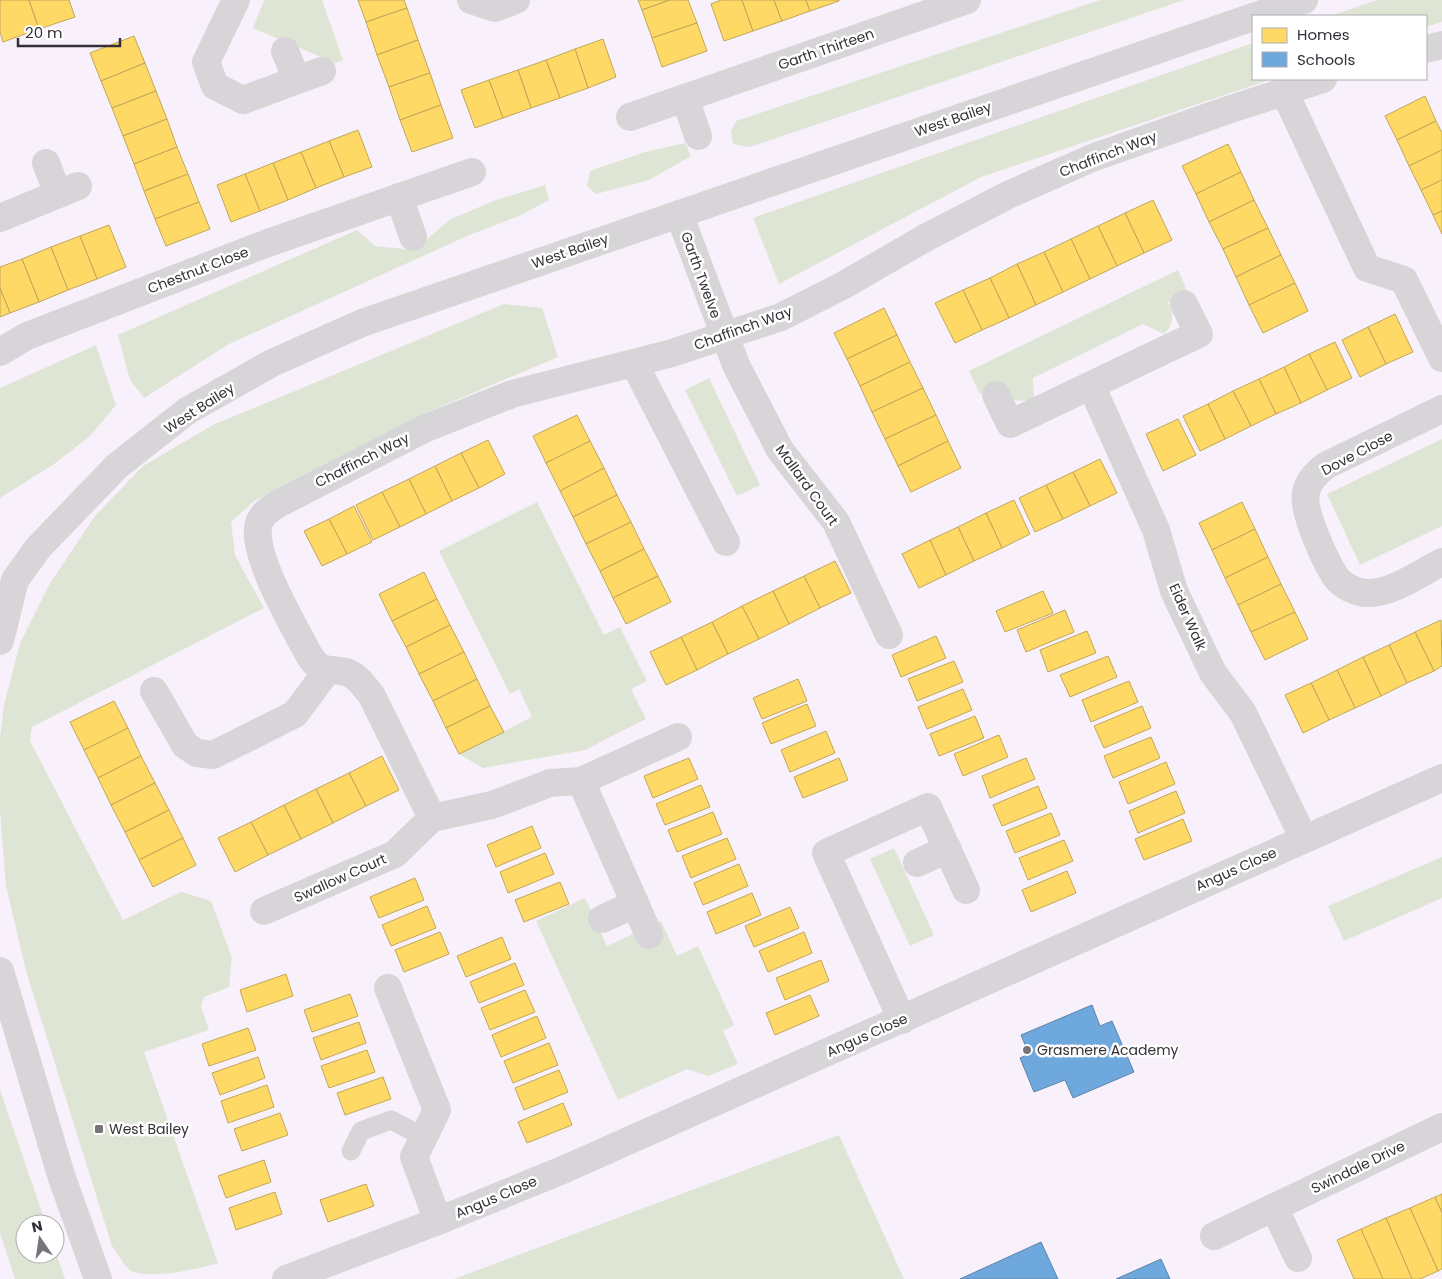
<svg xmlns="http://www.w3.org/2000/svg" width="1442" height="1279" font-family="Poppins,sans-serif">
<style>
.green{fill:#dee5d4}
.homes{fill:#ffd966;stroke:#c2a658}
.schools{fill:#6fa8dc;stroke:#5e84aa}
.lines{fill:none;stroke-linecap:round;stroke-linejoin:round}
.service{stroke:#d8d5d8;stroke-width:19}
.minor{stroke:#d8d5d8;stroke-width:28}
.tertiary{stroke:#d8d5d8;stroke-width:28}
.poi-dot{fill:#79737c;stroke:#fff;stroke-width:2}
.labels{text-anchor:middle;stroke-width:5;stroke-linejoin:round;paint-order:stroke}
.street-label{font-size:14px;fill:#352f37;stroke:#fff}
.poi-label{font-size:14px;fill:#352f37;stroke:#fff;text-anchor:start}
</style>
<rect width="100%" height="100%" fill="#f8f1fb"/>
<g class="green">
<polygon points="264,0 322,0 343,60 335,63 253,28"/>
<polygon points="1100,0 1184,0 750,147 733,144 731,131 736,121"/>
<polygon points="1377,0 1442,0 1442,22 1426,27 1426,16 1330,16"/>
<polygon points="1253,43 1253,79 1272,79 981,177 779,284 753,218"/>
<polygon points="685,143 691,156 649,180 596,194 587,186 590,171 645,152"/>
<polygon points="545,185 549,200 519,216 467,236 229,344 144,398 130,380 118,335 357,230 375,246 414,250 451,219 496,200"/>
<path d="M 1178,270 L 1188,293 L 1168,302 C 1174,314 1174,324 1164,334 L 1143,324 L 1033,378 L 1034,401 L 1012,400 L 1000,384 L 980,394 L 969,371 Z"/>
<path d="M 504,304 L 542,308 L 558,357 L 428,412 L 254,501 L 231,522 L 235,555 L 264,608 L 32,727 L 30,741 L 123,920 L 181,892 L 211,901 L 232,958 L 229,987 L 204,997 L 201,1006 L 209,1030 L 144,1052 L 218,1263 C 194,1270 153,1279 131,1271 C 123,1266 118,1253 112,1246 L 26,971 L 6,886 L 0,812 L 0,737 L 4,705 L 20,643 L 49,585 L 95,516 L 143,466 L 213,425 Z"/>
<polygon points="96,345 116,405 90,436 54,464 0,498 0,388"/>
<polygon points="709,378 760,485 737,496 685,390"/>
<polygon points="1442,439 1442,526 1360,565 1327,494"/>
<polygon points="537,502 604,635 620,627 647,681 631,689 646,719 585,750 483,768 459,754 532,717 519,689 510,694 439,551"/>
<polygon points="894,848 934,935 910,946 870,859"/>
<polygon points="1442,857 1442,898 1344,941 1328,906"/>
<polygon points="585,898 607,946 661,921 677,956 698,946 734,1025 723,1031 738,1064 708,1076 687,1069 618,1100 536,921"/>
<polygon points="0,1090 46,1224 25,1224 25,1254 55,1254 55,1250 65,1279 15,1279 0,1233"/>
<polygon points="839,1135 904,1279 454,1279"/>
</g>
<g class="homes">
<polygon points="0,0 29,0 39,29 3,42 0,32"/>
<polygon points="29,0 69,0 75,17 39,29"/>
<polygon points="358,0 404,0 407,8 366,22"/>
<polygon points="638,0 670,0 642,10"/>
<polygon points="670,0 688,0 697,23 652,38 642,10"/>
<polygon points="721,0 742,0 753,31 724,41 711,4"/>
<polygon points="742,0 774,0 782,21 753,31"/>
<polygon points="774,0 806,0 810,11 782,21"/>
<polygon points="806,0 839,0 839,1 810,11"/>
<polygon points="407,8 418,40 377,55 366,22"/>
<polygon points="697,23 707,51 662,67 652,38"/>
<polygon points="134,36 145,63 101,81 90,53"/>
<polygon points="603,39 616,77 588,88 575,49"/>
<polygon points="418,40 430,73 389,87 377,55"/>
<polygon points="575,49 588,88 560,98 546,60"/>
<polygon points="546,60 560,98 531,108 518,70"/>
<polygon points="145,63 156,91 112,108 101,81"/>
<polygon points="518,70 531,108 503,118 489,80"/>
<polygon points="430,73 441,105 400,120 389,87"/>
<polygon points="489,80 503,118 475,128 461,90"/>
<polygon points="156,91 167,119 123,136 112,108"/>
<polygon points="1425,96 1436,121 1397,140 1385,116"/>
<polygon points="441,105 453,138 412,152 400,120"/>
<polygon points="167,119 177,147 134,164 123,136"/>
<polygon points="1436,121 1442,133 1442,150 1409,166 1397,140"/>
<polygon points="358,130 372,167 344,177 329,141"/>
<polygon points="329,141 344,177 316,188 301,152"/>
<polygon points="1228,144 1241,172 1196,194 1182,166"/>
<polygon points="177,147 188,174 144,191 134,164"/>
<polygon points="1442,150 1442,180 1421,190 1409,166"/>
<polygon points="301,152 316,188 288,200 273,163"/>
<polygon points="273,163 288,200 260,211 245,174"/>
<polygon points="1241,172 1254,200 1209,222 1196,194"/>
<polygon points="188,174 199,202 155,219 144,191"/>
<polygon points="245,174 260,211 231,222 217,185"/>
<polygon points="1442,180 1442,211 1433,215 1421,190"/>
<polygon points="1153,200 1172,240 1144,253 1125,213"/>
<polygon points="1254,200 1268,228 1223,249 1209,222"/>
<polygon points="199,202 210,229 166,246 155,219"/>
<polygon points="1442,211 1442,234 1433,215"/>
<polygon points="1125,213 1144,253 1117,266 1098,226"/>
<polygon points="109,225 126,267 97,279 80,236"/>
<polygon points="1098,226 1117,266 1090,279 1071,239"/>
<polygon points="1268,228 1281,255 1236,277 1223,249"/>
<polygon points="80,236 97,279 68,290 51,247"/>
<polygon points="1071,239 1090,279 1063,292 1044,252"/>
<polygon points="51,247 68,290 39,302 22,259"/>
<polygon points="1044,252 1063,292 1036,305 1017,264"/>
<polygon points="1281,255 1295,283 1249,305 1236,277"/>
<polygon points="22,259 39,302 10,313 0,288 0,267"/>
<polygon points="1017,264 1036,305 1009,318 990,278"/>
<polygon points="990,278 1009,318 982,330 963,290"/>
<polygon points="1295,283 1308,311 1263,333 1249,305"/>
<polygon points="0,288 10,313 0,317"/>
<polygon points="963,290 982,330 955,343 935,303"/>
<polygon points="884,308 897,335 847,359 834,333"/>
<polygon points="1395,314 1413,352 1386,364 1368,327"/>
<polygon points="1368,327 1386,364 1360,377 1342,340"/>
<polygon points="897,335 910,362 860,386 847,359"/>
<polygon points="1335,342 1352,378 1327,390 1309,354"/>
<polygon points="1309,354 1327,390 1301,403 1284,367"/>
<polygon points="910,362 923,388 872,412 860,386"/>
<polygon points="1284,367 1301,403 1276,414 1259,379"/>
<polygon points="1259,379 1276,414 1251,426 1233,391"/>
<polygon points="923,388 936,415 885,439 872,412"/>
<polygon points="1233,391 1251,426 1225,439 1208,404"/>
<polygon points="1208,404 1225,439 1200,451 1183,416"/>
<polygon points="577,415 590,441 546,463 533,436"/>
<polygon points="936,415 948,441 898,466 885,439"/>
<polygon points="1178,419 1196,455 1163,471 1146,434"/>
<polygon points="488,440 505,474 479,488 461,453"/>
<polygon points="590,441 604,468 560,491 546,463"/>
<polygon points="948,441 961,468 911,492 898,466"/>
<polygon points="461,453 479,488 452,501 435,466"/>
<polygon points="1100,459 1117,493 1090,506 1073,472"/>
<polygon points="435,466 452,501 426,514 409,479"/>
<polygon points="604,468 617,495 573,517 560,491"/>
<polygon points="1073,472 1090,506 1063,519 1046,485"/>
<polygon points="409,479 426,514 400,527 382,492"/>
<polygon points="1046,485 1063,519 1035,532 1019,498"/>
<polygon points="382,492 400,527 373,540 356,505"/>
<polygon points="617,495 631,522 586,544 573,517"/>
<polygon points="1014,500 1030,534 1002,548 986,513"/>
<polygon points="1242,502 1255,529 1212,550 1199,523"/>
<polygon points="354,506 372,542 347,554 329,519"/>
<polygon points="986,513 1002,548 974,561 958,527"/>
<polygon points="329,519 347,554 322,566 304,531"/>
<polygon points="631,522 644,549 600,571 586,544"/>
<polygon points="958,527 974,561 946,575 930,540"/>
<polygon points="1255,529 1268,557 1225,578 1212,550"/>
<polygon points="930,540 946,575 919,588 902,554"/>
<polygon points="644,549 658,576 613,598 600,571"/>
<polygon points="1268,557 1281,584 1238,605 1225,578"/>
<polygon points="835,561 851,593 820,608 804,576"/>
<polygon points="424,572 437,599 392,621 379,594"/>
<polygon points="658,576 671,602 626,624 613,598"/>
<polygon points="804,576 820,608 789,624 773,591"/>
<polygon points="1281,584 1295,612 1251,632 1238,605"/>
<polygon points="773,591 789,624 759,639 742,606"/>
<polygon points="1043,591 1053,613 1005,632 996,611"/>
<polygon points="437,599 450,625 406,647 392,621"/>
<polygon points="742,606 759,639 728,654 712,622"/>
<polygon points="1065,610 1074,632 1026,652 1017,630"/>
<polygon points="1295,612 1308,639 1265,660 1251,632"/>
<polygon points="1441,620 1442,666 1434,671 1415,632"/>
<polygon points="712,622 728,654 697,670 681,637"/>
<polygon points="450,625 464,652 419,674 406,647"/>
<polygon points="1087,631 1096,653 1048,672 1040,650"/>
<polygon points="1415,632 1434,671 1407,683 1389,645"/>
<polygon points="936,636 946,658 901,677 892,655"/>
<polygon points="681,637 697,670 666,685 650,652"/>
<polygon points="1389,645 1407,683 1381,696 1363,657"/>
<polygon points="464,652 477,679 433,701 419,674"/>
<polygon points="1108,656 1117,677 1070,697 1060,675"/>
<polygon points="1363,657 1381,696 1355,708 1337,670"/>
<polygon points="954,661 963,682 917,701 908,679"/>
<polygon points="1337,670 1355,708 1329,720 1311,683"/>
<polygon points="477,679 490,706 446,728 433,701"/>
<polygon points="798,679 807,701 762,719 753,698"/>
<polygon points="1129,681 1138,702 1091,722 1082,700"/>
<polygon points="1311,683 1329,720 1303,733 1285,695"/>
<polygon points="963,689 972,710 927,729 918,707"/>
<polygon points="114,701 128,728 84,750 70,722"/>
<polygon points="807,704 816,726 771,744 762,723"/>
<polygon points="490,706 504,732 459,754 446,728"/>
<polygon points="1142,706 1151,728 1104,748 1094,726"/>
<polygon points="975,716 984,738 939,756 930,734"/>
<polygon points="128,728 141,756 98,778 84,750"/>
<polygon points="826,731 835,753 790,772 781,750"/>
<polygon points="999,735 1008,757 963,776 954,754"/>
<polygon points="1151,737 1160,758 1113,778 1104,756"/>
<polygon points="141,756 155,783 111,805 98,778"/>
<polygon points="382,756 399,790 366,806 349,773"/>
<polygon points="689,758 698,779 653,798 644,776"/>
<polygon points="839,758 848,780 803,798 794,777"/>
<polygon points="1026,758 1035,779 990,798 982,776"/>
<polygon points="1166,762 1175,784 1128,804 1119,782"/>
<polygon points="349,773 366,806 333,823 316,789"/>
<polygon points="155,783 169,810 125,832 111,805"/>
<polygon points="701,785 710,807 665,825 656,804"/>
<polygon points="1038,786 1047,808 1002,826 993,805"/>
<polygon points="316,789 333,823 301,839 284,805"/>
<polygon points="1176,791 1185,813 1138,833 1129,811"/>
<polygon points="284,805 301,839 268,855 251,822"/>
<polygon points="169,810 183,838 139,860 125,832"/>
<polygon points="713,812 722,834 677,852 668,830"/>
<polygon points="1051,813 1060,835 1015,853 1006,831"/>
<polygon points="1183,819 1192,841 1144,860 1135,839"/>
<polygon points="251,822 268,855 235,872 218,838"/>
<polygon points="532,826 541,848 496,867 487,845"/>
<polygon points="183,838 196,865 153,887 139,860"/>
<polygon points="727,838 736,859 691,878 682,856"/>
<polygon points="1064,840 1073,861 1028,880 1019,858"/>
<polygon points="545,853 554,874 508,893 500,872"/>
<polygon points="739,864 748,886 703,905 694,883"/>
<polygon points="1067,871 1076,893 1031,912 1022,890"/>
<polygon points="415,878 424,900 379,918 370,897"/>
<polygon points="560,882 569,904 524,922 515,900"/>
<polygon points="752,893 761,915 716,934 707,912"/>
<polygon points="427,906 436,928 391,946 382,925"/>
<polygon points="790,907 799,928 754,947 745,926"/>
<polygon points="440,932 449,954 404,972 395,950"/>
<polygon points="804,932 812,953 768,972 759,951"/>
<polygon points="502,937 511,959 466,977 457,956"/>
<polygon points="821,960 829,981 785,1000 776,978"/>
<polygon points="515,963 524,985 479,1003 470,982"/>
<polygon points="286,974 293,996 247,1012 240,990"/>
<polygon points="525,990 535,1012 490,1030 481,1008"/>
<polygon points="350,994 358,1016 312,1032 304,1010"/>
<polygon points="810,995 819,1016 775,1035 766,1013"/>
<polygon points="537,1016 546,1038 501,1057 492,1035"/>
<polygon points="359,1022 366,1043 321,1060 313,1038"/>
<polygon points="248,1028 256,1050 209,1066 202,1044"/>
<polygon points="549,1043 558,1065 513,1083 504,1061"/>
<polygon points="367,1050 375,1072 329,1088 321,1066"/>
<polygon points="258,1057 265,1078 220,1095 212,1073"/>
<polygon points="559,1070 568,1092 524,1110 515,1088"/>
<polygon points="383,1077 391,1099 345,1115 337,1093"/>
<polygon points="267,1085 274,1107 228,1123 221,1101"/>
<polygon points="563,1103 572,1125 527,1143 518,1122"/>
<polygon points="280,1113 288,1135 242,1151 234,1129"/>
<polygon points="264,1160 271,1182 226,1198 218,1176"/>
<polygon points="366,1184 374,1206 328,1222 320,1200"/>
<polygon points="275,1192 282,1214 236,1230 229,1208"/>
<polygon points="1442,1194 1442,1213 1435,1197"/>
<polygon points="1435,1197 1442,1213 1442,1269 1438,1271 1410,1208"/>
<polygon points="1410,1208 1438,1271 1420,1279 1412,1279 1386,1218"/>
<polygon points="1386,1218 1412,1279 1383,1279 1361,1229"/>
<polygon points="1361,1229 1383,1279 1354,1279 1337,1240"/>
</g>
<g class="schools">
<polygon points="1092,1005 1100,1026 1112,1021 1134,1072 1073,1098 1065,1080 1034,1092 1020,1058 1029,1054 1021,1035"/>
<polygon points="1041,1242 1058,1279 960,1279"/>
<polygon points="1161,1259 1170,1279 1116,1279"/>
</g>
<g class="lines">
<polyline class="service" points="351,1151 361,1131 391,1120 424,1137"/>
<g class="minor">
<polyline points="236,0 206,62 215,86 243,100 322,71"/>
<polyline points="471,0 495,8 516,0"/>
<polyline points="1426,49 1442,45"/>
<polyline points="285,51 297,80"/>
<polyline points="1284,91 1367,268 1404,280 1442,358"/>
<polyline points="685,98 698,136"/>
<polyline points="630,117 967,0"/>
<polyline points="46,163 58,194"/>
<polyline points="399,197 413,237"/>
<polyline points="679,214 736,365 780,450 836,522 889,635"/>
<polyline points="0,218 78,186"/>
<polyline points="0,352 27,336 265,244 472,172"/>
<polyline points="634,363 726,542"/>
<polyline points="1091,385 1156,530 1174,591 1213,673 1243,713 1304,839"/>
<polyline points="996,395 1010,424 1173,346 1199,334 1184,304"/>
<path d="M 1442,409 L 1325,466 C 1316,474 1308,481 1306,493 C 1302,511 1325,560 1335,576 C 1342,586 1356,593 1368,593 C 1393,593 1420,573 1442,562"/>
<polyline points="154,691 185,745 197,753 213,755 295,714 327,671"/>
<polyline points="581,781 649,935"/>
<path d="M 432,818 L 372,696 C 364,686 358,676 346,672 C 328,668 321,674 309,655 C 294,626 254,559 258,528 C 259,517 267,511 276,505 L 424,429 L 512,394 L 672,353 L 781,317 L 842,286 L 927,237 L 1010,194 L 1092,158 L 1222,112 L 1323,79"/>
<polyline points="917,863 948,849"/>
<polyline points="264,911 395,854 432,818 492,805 550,783 581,781 678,737"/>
<polyline points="602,919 635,904"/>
<polyline points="388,988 437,1110 414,1157 438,1221"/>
<polyline points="902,1020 826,853 928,807 966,890"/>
<polyline points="1274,1207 1298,1258"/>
<polyline points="1214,1236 1442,1127"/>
<polyline points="286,1279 438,1221 565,1169 1442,778"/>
</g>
<g class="tertiary">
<polyline points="1256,16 1304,0"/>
<polyline points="0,641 15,580 38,548 117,466 187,411 272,363 362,323 1253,17"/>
<polyline points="0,971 61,1175 98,1279"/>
</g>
</g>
<g class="poi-dot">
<circle cx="1027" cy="1050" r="5"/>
<rect x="94" y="1124" width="10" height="10" rx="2.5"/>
</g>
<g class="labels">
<g class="street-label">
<text transform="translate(826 49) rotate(-19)" y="5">Garth Thirteen</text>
<text transform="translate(953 119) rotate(-19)" y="5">West Bailey</text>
<text transform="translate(1108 154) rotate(-21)" y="5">Chaffinch Way</text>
<text transform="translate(570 251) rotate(-19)" y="5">West Bailey</text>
<text transform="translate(198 270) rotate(-21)" y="5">Chestnut Close</text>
<text transform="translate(701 275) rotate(70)" y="5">Garth Twelve</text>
<text transform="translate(743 328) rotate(-20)" y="5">Chaffinch Way</text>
<text transform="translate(199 408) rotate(-33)" y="5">West Bailey</text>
<text transform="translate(1357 453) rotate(-28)" y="5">Dove Close</text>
<text transform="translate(362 460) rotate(-27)" y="5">Chaffinch Way</text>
<text transform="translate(807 485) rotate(54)" y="5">Mallard Court</text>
<text transform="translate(1188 617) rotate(66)" y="5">Eider Walk</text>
<text transform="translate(1236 869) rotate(-24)" y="5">Angus Close</text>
<text transform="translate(340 878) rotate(-24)" y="5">Swallow Court</text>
<text transform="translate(867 1035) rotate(-24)" y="5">Angus Close</text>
<text transform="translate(1358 1167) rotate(-26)" y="5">Swindale Drive</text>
<text transform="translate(496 1197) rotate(-23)" y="5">Angus Close</text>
</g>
<g class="poi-label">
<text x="1037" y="1055">Grasmere Academy</text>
<text x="109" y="1134">West Bailey</text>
</g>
</g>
<rect x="1252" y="15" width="175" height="65" fill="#ffffff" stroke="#aeacaf"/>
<rect x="1262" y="28" width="25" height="15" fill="#ffd966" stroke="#aeacaf"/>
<text x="1297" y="40" font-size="15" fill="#352f37">Homes</text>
<rect x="1262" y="52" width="25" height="15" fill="#6fa8dc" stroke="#aeacaf"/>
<text x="1297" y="65" font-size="15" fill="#352f37">Schools</text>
<g transform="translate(40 1239) rotate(347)"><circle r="24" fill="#ffffff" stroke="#aeacaf"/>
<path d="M0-4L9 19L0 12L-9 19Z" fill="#79737c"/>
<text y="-8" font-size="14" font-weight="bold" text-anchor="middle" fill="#352f37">N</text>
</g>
<path d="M18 38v8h102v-8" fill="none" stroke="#352f37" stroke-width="2.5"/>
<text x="25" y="38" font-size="15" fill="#352f37" stroke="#ffffff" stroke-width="4" paint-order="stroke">20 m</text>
</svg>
